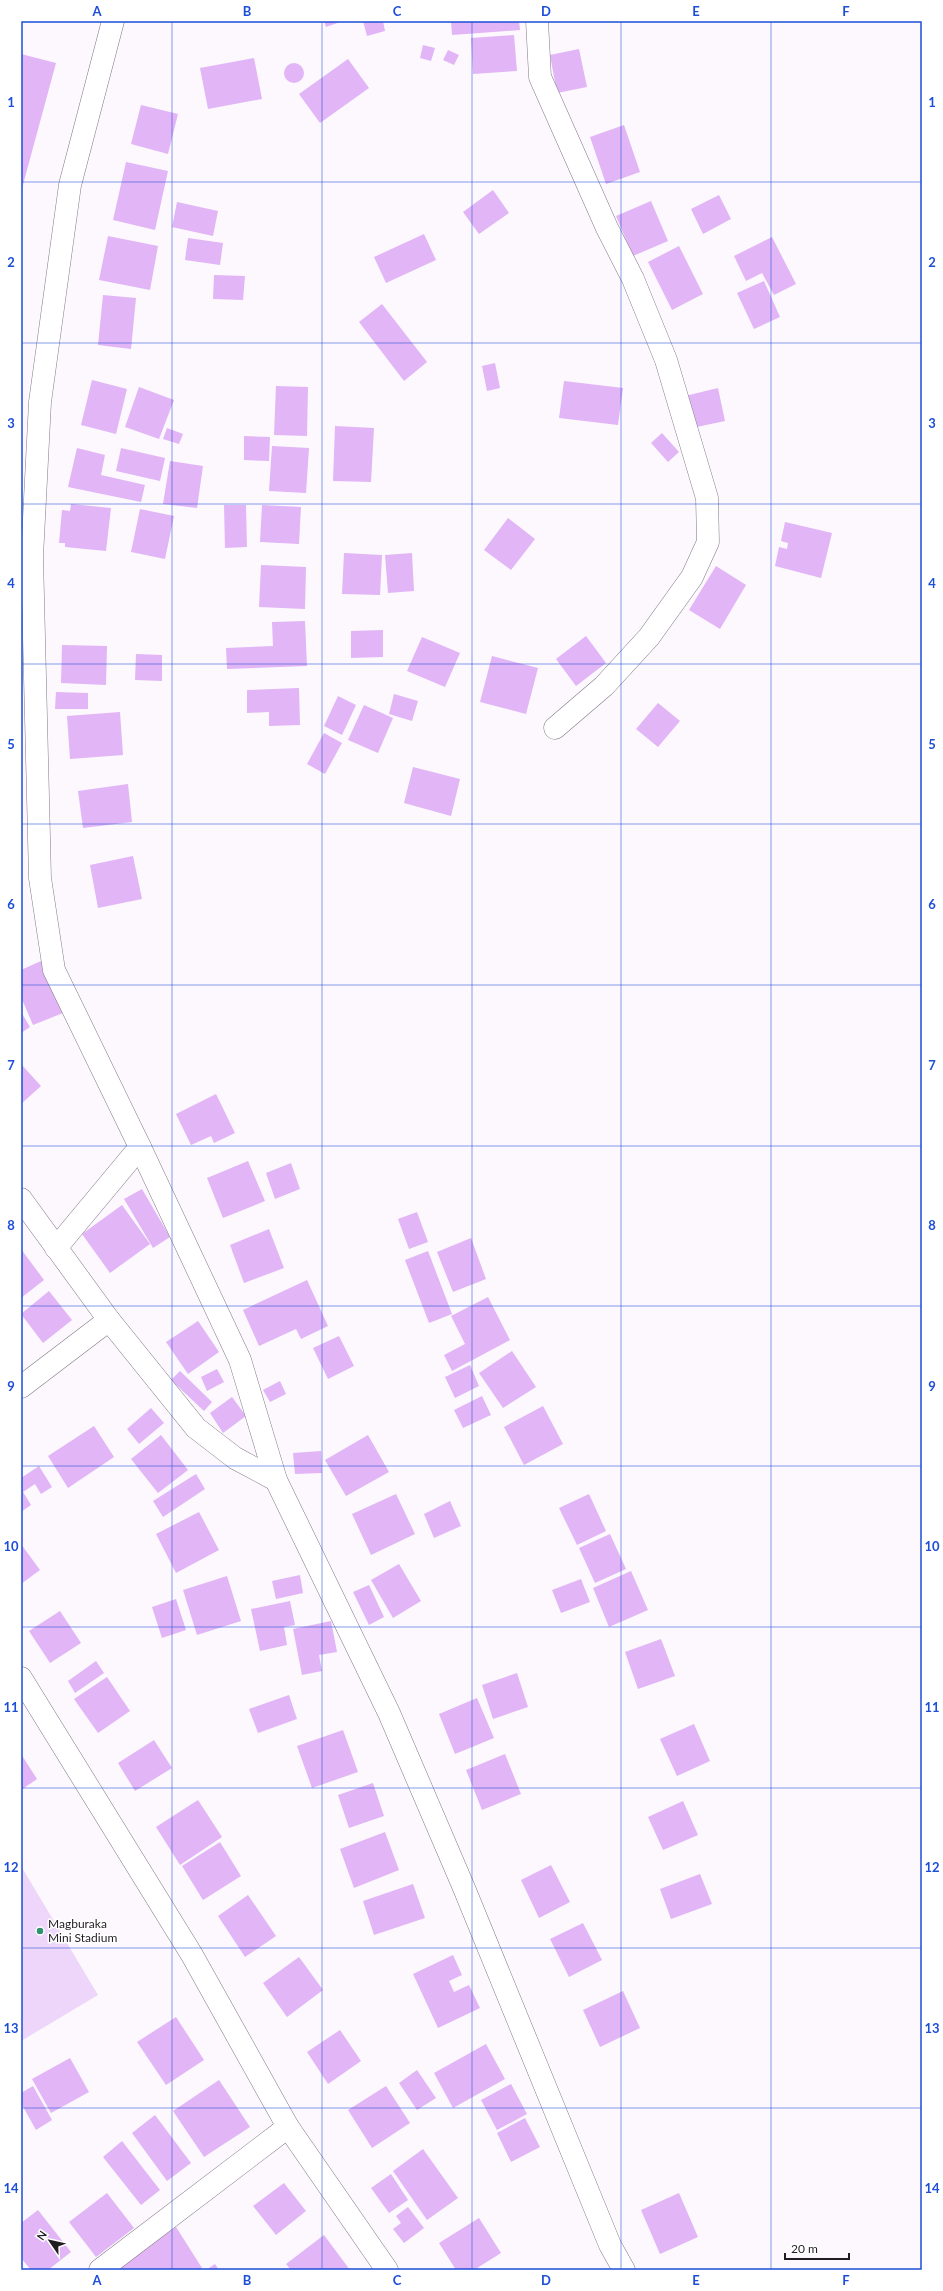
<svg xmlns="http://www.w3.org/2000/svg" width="943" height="2291" font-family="Lato,sans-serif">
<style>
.green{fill:#eed6fa}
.building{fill:#e1b5f6}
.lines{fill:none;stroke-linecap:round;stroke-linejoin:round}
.minor-casing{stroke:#827987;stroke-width:23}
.minor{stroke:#fff;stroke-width:22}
.grid{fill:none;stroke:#1d4ed8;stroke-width:1;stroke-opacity:0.55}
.poi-dot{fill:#2e926d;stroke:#fff;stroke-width:1.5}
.labels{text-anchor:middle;stroke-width:3;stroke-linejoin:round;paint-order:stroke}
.poi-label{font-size:12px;fill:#201c21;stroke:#fff;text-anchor:start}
.neatline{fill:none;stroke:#1d4ed8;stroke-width:1.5}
.grid-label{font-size:13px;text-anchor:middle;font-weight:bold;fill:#1d4ed8}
</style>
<rect width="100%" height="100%" fill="#fcf8fe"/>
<polygon class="green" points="21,1866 98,1995 21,2041"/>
<g class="building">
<polygon points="324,21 343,21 326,27"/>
<polygon points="363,21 383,21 385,31 367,36"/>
<polygon points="451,21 519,21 520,30 452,35"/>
<polygon points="514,35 517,71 473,74 471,38"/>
<polygon points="423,45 435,48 431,61 420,58"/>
<polygon points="579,49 587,87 557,93 550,55"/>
<polygon points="448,50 459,55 454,65 443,60"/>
<polygon points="21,54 56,63 21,192"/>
<polygon points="254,58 262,99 208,109 200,68"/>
<polygon points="348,59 369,88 320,123 299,94"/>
<circle cx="294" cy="73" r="10"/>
<polygon points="141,105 178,114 168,154 131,144"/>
<polygon points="624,125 640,172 606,184 590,137"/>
<polygon points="126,162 168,171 155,230 113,220"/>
<polygon points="493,190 509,213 479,234 463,212"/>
<polygon points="719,195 731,219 703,234 691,209"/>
<polygon points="651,201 668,241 633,256 616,216"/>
<polygon points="177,202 218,211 213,236 172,227"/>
<polygon points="424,234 436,260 386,283 374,257"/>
<polygon points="108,236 158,246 150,290 99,280"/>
<polygon points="772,237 796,284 774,295 762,273 746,281 734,256"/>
<polygon points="188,238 223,243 220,265 185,260"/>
<polygon points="679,246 703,294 672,310 648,262"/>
<polygon points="214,275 245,276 243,300 213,299"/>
<polygon points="764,281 780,317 754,329 737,293"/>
<polygon points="103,295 136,298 131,349 98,345"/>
<polygon points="382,304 427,362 404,381 359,322"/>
<polygon points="495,363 500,388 487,391 482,366"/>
<polygon points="92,380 127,389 116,434 81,425"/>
<polygon points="564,381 623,388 618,425 559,418"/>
<polygon points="276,386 308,387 307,436 274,435"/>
<polygon points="139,387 174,400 159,439 125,427"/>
<polygon points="718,388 725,421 692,428 685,396"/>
<polygon points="335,426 374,428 371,482 333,481"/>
<polygon points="167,428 183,434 179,444 163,439"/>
<polygon points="662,433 679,452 668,462 651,443"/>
<polygon points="244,436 270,437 269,461 244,460"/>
<polygon points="272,446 309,448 306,493 269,491"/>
<polygon points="77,448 105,455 101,475 145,485 141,502 68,487"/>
<polygon points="121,448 165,458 160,481 116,471"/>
<polygon points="170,461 203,466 197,508 163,504"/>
<polygon points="71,504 111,508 106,551 65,547 65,543 59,543 62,510 70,511"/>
<polygon points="224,505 246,505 247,547 225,548"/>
<polygon points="262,505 301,507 299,544 260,542"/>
<polygon points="140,509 174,516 165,559 131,552"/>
<polygon points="508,518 535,539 511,570 484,550"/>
<polygon points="785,522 832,533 821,578 775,566 779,547 787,549 788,543 781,541"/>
<polygon points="344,553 382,555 380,595 342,594"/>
<polygon points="412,553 414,591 388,593 385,555"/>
<polygon points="261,565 306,567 305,609 259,607"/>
<polygon points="716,566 746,585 720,629 689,610"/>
<polygon points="305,621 307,666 227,669 226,648 273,646 272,622"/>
<polygon points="383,630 383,657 351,658 351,631"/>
<polygon points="586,636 606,663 576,686 556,659"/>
<polygon points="422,637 460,653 445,687 407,671"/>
<polygon points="62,645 107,646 106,685 61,683"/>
<polygon points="136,654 162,655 162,681 135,680"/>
<polygon points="492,656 538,668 526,714 480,702"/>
<polygon points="299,688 300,725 269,726 269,712 247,713 247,690"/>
<polygon points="56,692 88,693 88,709 55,709"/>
<polygon points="394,694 418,701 412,721 389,714"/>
<polygon points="338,696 356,705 342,735 324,726"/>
<polygon points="658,703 680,721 658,747 636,729"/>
<polygon points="364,705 393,718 378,753 348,740"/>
<polygon points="120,712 123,755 70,759 67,716"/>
<polygon points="324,733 342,743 325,774 307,764"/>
<polygon points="413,767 460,779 451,816 404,803"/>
<polygon points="128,784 132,822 83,828 78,791"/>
<polygon points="133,856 142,899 98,908 90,865"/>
<polygon points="41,961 63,1013 33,1025 21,997 21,970"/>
<polygon points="21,1012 30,1027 21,1033"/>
<polygon points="21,1064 41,1086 21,1104"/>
<polygon points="216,1094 235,1133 214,1143 211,1136 191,1145 176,1114"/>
<polygon points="248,1161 265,1201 223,1218 207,1178"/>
<polygon points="291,1163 300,1189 275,1199 266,1173"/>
<polygon points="142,1189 170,1237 153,1248 124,1199"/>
<polygon points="122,1205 150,1244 110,1273 82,1234"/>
<polygon points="417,1212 428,1242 409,1249 398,1219"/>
<polygon points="269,1229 284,1268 244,1283 230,1245"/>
<polygon points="471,1238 486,1279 453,1292 437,1252"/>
<polygon points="21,1249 44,1280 21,1298"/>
<polygon points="428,1251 452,1314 429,1323 405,1260"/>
<polygon points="307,1280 328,1326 301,1339 296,1329 259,1346 243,1310"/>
<polygon points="49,1291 72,1320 43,1343 21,1314"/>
<polygon points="488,1297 510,1340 452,1371 444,1355 465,1344 451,1316"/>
<polygon points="198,1321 219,1352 188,1374 166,1342"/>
<polygon points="339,1336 354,1366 328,1379 313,1348"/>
<polygon points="512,1351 536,1387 503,1408 479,1373"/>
<polygon points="470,1365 479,1386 455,1398 445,1377"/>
<polygon points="217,1369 224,1382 207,1391 201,1377"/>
<polygon points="180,1371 212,1402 204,1411 171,1380"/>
<polygon points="280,1381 286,1394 270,1402 263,1390"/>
<polygon points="482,1396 491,1415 463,1428 454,1410"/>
<polygon points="232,1397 246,1416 223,1433 210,1413"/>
<polygon points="543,1406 563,1444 524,1465 504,1427"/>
<polygon points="151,1408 164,1423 139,1444 127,1429"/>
<polygon points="94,1426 114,1457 68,1488 48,1456"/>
<polygon points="161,1435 188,1470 158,1493 131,1459"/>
<polygon points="368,1435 389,1472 346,1496 325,1460"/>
<polygon points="321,1451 322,1473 295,1474 293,1453"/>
<polygon points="39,1466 52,1487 41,1494 35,1484 23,1492 31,1505 21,1512 21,1478"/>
<polygon points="196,1474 205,1489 163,1517 153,1501"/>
<polygon points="396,1494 415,1534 371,1555 352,1514"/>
<polygon points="589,1494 606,1531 577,1545 559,1508"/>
<polygon points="450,1501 461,1526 434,1538 424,1514"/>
<polygon points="199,1512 219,1550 176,1573 156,1534"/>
<polygon points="610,1534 626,1569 595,1583 579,1548"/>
<polygon points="21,1544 40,1570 21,1584"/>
<polygon points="399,1564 421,1601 393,1618 371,1580"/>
<polygon points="631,1571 648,1610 609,1627 593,1588"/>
<polygon points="300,1575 303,1593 276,1599 272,1581"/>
<polygon points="227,1576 241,1621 197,1635 183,1590"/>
<polygon points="581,1579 590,1602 561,1613 552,1590"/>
<polygon points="369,1585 384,1617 369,1625 353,1592"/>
<polygon points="176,1599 186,1630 162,1638 152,1607"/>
<polygon points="290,1601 295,1625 284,1627 287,1645 260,1651 251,1609"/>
<polygon points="60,1611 81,1643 50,1663 29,1631"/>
<polygon points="331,1621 337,1652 319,1655 322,1671 302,1675 293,1629"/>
<polygon points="661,1639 675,1676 638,1689 625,1652"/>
<polygon points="96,1661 104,1673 75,1693 68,1681"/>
<polygon points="517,1673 528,1707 493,1719 482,1685"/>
<polygon points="107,1677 130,1711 98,1733 74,1699"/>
<polygon points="289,1695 297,1719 258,1733 249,1709"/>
<polygon points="477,1698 494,1738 455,1754 439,1714"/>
<polygon points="694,1724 710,1761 677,1776 660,1739"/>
<polygon points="343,1730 358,1772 312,1788 297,1746"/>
<polygon points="154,1740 172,1768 135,1791 118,1763"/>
<polygon points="21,1754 37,1779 21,1790"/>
<polygon points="505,1754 521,1794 482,1810 466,1770"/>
<polygon points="373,1783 384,1816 349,1828 338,1795"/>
<polygon points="198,1800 222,1837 180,1865 156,1827"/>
<polygon points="683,1801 698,1835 663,1850 648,1817"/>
<polygon points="385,1832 399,1870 354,1888 340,1849"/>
<polygon points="220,1842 241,1876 203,1900 182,1866"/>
<polygon points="551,1865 570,1902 539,1918 521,1880"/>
<polygon points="700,1874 712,1904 671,1919 660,1889"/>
<polygon points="413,1884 425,1918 374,1935 363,1901"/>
<polygon points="248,1895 276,1936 245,1957 218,1916"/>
<polygon points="583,1923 602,1960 569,1977 550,1939"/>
<polygon points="453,1955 462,1975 449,1981 454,1992 469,1985 480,2008 438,2028 413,1974"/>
<polygon points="299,1957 323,1990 287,2017 263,1983"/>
<polygon points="623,1991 640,2028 600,2047 583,2010"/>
<polygon points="176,2017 204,2060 166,2085 137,2042"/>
<polygon points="340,2030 361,2061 328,2084 307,2052"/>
<polygon points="486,2044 505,2079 453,2108 434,2073"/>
<polygon points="70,2058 89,2092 51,2113 32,2079"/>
<polygon points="417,2070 436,2098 417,2110 399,2083"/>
<polygon points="219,2080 250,2127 204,2157 173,2111"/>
<polygon points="511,2084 527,2114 497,2130 481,2100"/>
<polygon points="33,2086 52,2120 36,2130 21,2103 21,2093"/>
<polygon points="386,2086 410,2123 372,2148 348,2110"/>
<polygon points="155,2115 191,2163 167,2181 132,2133"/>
<polygon points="525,2118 540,2147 511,2162 497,2133"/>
<polygon points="122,2141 160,2190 141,2205 103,2157"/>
<polygon points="423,2149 458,2198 427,2220 393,2171"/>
<polygon points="391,2174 408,2200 389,2213 371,2188"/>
<polygon points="284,2183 306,2211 276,2235 253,2206"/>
<polygon points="107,2193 134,2228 96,2257 69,2222"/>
<polygon points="679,2193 698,2237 660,2254 641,2210"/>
<polygon points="408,2207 424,2228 404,2243 393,2229 401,2223 396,2216"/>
<polygon points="38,2210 71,2252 48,2270 31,2270 21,2258 21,2223"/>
<polygon points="479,2218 501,2253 474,2270 456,2270 439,2243"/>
<polygon points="176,2227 202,2268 199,2270 117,2270 114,2266"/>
<polygon points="324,2235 350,2270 291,2270 286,2264"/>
<polygon points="215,2264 219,2270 206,2270"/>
</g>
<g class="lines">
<defs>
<g id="minor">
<polyline points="113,21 70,185 40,402 32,557 40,878 54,970 140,1147 240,1360 276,1480 389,1713 464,1888 610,2245 624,2270"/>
<polyline points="537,21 540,77 607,228 633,279 666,360 707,498 708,542 692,577 649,637 604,686 555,728"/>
<polyline points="21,1199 109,1320 196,1428 235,1458 276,1480"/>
<polyline points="56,1248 140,1147"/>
<polyline points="21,1387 109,1320"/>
<polyline points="21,1678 192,1955 288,2127 387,2270"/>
<polyline points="100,2270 288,2127"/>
</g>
</defs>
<use href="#minor" class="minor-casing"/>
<use href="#minor" class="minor"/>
</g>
<path class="grid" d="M 172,21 L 172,2270M 322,21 L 322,2270M 472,21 L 472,2270M 621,21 L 621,2270M 771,21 L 771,2270M 21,182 L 922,182M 21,343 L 922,343M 21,504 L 922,504M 21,664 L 922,664M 21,824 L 922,824M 21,985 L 922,985M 21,1146 L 922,1146M 21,1306 L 922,1306M 21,1466 L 922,1466M 21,1627 L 922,1627M 21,1788 L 922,1788M 21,1948 L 922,1948M 21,2108 L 922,2108"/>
<circle class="poi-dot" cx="40" cy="1931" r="4"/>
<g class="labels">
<g class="poi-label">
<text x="48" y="1928">Magburaka<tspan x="48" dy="14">Mini Stadium</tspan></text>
</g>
</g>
<rect width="943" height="2291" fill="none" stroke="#ffffff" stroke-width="44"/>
<g transform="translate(50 2241) rotate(304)" stroke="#ffffff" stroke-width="3" paint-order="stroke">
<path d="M0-3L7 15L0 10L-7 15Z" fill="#201c21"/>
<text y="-6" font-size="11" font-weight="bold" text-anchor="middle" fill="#201c21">N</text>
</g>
<path d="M785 2253v6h64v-6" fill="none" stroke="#201c21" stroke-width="2"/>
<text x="791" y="2253" font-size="12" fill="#201c21" stroke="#ffffff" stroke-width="3" paint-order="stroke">20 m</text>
<rect x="22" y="22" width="899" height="2247" class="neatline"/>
<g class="grid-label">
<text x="97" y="16">A</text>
<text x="247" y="16">B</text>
<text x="397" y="16">C</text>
<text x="546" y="16">D</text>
<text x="696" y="16">E</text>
<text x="846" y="16">F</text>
<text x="11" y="107">1</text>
<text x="932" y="107">1</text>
<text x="11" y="267">2</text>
<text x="932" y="267">2</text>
<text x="11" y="428">3</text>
<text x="932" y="428">3</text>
<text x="11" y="588">4</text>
<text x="932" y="588">4</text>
<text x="11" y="749">5</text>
<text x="932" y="749">5</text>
<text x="11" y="909">6</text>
<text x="932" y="909">6</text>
<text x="11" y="1070">7</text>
<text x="932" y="1070">7</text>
<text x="11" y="1230">8</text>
<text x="932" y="1230">8</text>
<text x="11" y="1391">9</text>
<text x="932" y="1391">9</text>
<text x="11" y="1551">10</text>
<text x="932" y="1551">10</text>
<text x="11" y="1712">11</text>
<text x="932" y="1712">11</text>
<text x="11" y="1872">12</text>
<text x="932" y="1872">12</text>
<text x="11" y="2033">13</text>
<text x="932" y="2033">13</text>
<text x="11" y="2193">14</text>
<text x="932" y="2193">14</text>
<text x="97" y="2285">A</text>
<text x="247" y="2285">B</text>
<text x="397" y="2285">C</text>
<text x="546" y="2285">D</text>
<text x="696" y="2285">E</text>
<text x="846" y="2285">F</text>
</g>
</svg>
